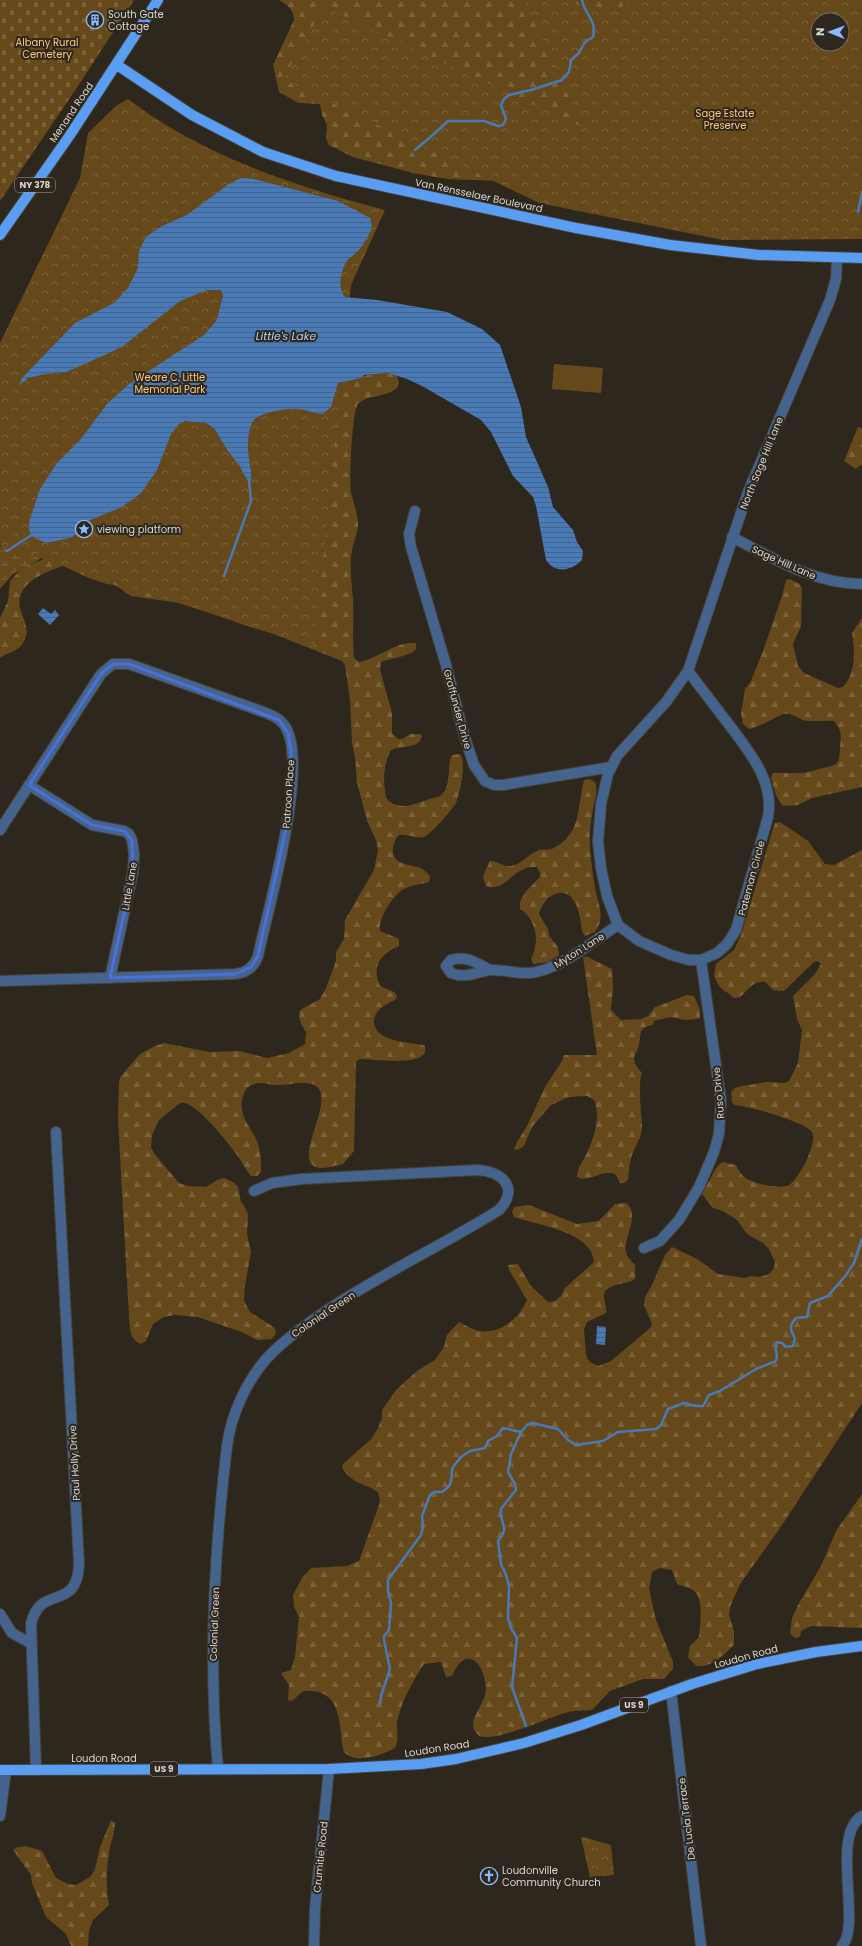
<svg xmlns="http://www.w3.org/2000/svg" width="862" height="1946" font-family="Poppins,sans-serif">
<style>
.green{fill:#66491a}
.forest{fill:url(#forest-firs);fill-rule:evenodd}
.wetland{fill:url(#wetland-marsh)}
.cemetery{fill:url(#cemetery-stones)}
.park{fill:url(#park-crowns);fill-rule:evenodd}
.water{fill:url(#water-rules)}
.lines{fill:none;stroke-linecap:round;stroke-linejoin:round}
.stream{stroke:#497ab8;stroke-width:2.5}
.minor-casing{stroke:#49433a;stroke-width:12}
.major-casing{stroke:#49433a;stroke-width:12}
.minor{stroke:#44648d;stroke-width:10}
.major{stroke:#5a9ef4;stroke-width:10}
.marked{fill:none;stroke:#4c70d6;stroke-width:3;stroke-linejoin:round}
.labels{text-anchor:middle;stroke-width:4;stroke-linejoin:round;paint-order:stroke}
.shield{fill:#2d271e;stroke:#a6a29b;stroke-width:1}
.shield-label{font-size:9px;font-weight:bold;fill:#dad6d0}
.poi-label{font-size:10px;fill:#dad6d0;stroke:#2d271e;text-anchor:start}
.park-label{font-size:10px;fill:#fdc97b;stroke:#2d271e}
.street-label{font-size:10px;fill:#dad6d0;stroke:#2d271e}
.water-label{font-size:11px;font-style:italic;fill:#b6d1f3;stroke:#2d271e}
</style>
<defs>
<pattern id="forest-firs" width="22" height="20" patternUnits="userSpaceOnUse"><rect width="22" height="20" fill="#66491a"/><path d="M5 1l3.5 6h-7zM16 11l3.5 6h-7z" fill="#7b623a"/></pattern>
<pattern id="wetland-marsh" width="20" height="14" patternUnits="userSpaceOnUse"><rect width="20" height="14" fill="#66491a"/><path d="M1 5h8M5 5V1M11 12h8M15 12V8" fill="none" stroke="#7b623a"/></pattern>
<pattern id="cemetery-stones" width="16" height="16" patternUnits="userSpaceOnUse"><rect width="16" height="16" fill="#66491a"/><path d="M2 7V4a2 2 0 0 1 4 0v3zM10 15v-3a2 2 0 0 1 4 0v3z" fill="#7b623a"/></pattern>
<pattern id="park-crowns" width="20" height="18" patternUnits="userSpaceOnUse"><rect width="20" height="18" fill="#66491a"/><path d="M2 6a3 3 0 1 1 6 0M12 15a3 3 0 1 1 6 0" fill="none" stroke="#7b623a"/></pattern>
<pattern id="water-rules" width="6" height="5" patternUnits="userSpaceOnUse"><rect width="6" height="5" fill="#497ab8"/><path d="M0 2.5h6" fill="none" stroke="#466387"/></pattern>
</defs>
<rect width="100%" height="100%" fill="#2d271e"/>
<polygon class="green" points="554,364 603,368 601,393 552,389"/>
<g class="forest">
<path d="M 279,0 L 862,0 L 832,238 L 823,239 L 798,239 L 499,181 L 447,179 L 413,173 L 353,157 L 329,145 L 326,139 L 327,125 L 322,115 L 320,104 L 298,103 L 279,92 L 273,65 L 294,20 C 294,10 288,5 279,0 ZM 818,20 L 842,20 L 842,44 L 818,44 Z"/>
<path d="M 375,373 L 388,373 L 397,375 L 399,383 L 397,388 C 385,398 366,395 358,404 C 352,412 349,479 351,492 C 353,502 358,514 358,524 C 358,534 353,542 352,551 C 349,567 352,584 353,600 C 354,619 352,638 354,658 L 359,662 C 378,659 396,641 416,643 L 416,649 C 409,657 391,658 381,662 L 380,670 L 392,713 L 392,733 L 398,739 L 402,739 L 411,734 L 421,734 L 422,736 C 418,751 399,744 390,751 C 383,768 383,780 386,798 C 402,815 419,800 438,797 C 453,790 446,767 452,755 L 460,754 C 467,762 460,793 456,803 C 453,809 430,835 424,837 C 417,839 407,834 399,835 C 395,838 394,843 393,848 C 391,867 412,863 423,869 C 425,871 428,874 430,876 L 429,882 C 421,884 412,885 404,889 C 393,895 378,918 380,931 L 399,939 L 399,946 C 381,954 371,965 380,986 L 394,992 L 397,996 L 396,999 C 392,1002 386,1004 382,1007 C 377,1011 373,1018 374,1023 C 376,1042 409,1042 423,1045 L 425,1046 C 425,1049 426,1053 423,1055 C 415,1065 372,1059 359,1059 L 356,1062 L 354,1151 L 343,1164 C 337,1165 329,1168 322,1168 C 284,1167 343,1095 312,1084 C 302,1081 290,1085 279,1085 C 272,1086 266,1083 259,1083 C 247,1085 244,1090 242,1101 C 240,1116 248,1124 255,1137 C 261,1148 261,1160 261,1172 L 257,1176 L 251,1176 C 245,1169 242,1162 237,1155 C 229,1144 193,1098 180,1103 L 159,1120 L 152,1135 L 151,1148 L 157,1157 L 179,1183 L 188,1186 L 206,1187 L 217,1180 L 224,1178 L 233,1182 L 238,1187 L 241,1202 L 246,1209 L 248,1215 L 247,1234 L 251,1252 L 245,1285 L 244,1301 L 250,1312 L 275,1328 L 276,1333 L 272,1339 L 257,1340 L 244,1333 L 198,1317 L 174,1315 L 164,1317 L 153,1324 L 146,1341 L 141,1344 C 129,1339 130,1328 129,1317 L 118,1119 L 119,1082 L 121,1076 L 140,1054 L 155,1046 L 164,1043 L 209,1052 L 239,1051 L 267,1058 L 289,1053 L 305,1044 L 306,1032 C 301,1024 298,1021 300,1010 L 320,999 L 326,988 L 336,961 L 336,952 L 344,939 L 345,920 L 374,870 L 378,851 L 376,840 L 367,821 L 357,782 L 355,757 L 352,743 L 350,700 L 345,665 L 342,661 L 271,633 L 241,624 L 207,611 L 180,603 L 131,596 L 115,585 L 107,584 L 89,578 L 63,566 C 44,572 12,585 21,611 C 24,621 30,630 24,641 C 18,653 9,651 0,658 L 0,618 L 8,601 L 10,581 L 22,568 L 44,559 L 338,383 Z"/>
<polygon points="858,427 862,428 862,464 856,469 844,461"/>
<path d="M 790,579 L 799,584 L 802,588 L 801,626 L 793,644 L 798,666 L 804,673 L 838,688 L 843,687 C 856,673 855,651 852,633 L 862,618 L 862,787 L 812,798 L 798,805 L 784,806 L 781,804 L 776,795 L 771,778 L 773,773 L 804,773 L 835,765 L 839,760 L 841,735 L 839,728 L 834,721 C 825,720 817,722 808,721 C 800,721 793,712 784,714 C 774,717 758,728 749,729 L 743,724 L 741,713 L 745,689 L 751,681 L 763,651 L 782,596 L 786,580 Z"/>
<path d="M 589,779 L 595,782 C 599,792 593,804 592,815 C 590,826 589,837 590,848 C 591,862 593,875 595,888 C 598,904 606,917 595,932 L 585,936 C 580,930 582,925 580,918 C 577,900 567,884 548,898 C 545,901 540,909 539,914 L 548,929 L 549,936 L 558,947 L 559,955 L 548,962 L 534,964 L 531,959 C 540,942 537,920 520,909 C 518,896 532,886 540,877 L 540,873 L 537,867 C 511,865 508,893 486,886 L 483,876 L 490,861 C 498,861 503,867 511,866 C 522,864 527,855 537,851 C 542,848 547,851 552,849 C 582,835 577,807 584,780 Z"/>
<path d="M 780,822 L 808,841 L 825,864 L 834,865 L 862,850 L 862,1403 L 778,1531 L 740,1584 L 730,1607 L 729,1615 L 734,1631 L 734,1645 C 724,1655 711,1668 696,1666 L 688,1657 L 690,1646 L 699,1637 C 700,1625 704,1601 695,1592 C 690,1587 683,1586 677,1584 L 672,1570 L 660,1568 L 652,1572 L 649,1588 L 651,1598 L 656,1620 L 673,1662 L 673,1669 L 664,1679 L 643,1679 L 610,1691 L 592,1710 C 584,1711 575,1710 568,1712 C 553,1716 489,1745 478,1735 C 463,1721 487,1705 486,1688 C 484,1662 466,1643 452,1676 L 446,1677 L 441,1662 L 424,1664 C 413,1681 403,1698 398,1718 C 395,1728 400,1738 395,1748 C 382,1755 356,1765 344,1752 C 338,1725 344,1688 303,1691 L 292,1701 L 288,1700 L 289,1685 L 281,1673 L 291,1670 L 295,1657 L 299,1617 L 294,1607 L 293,1595 L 302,1578 L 311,1568 L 347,1566 L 359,1561 L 380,1502 L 378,1492 C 364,1483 350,1483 342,1467 L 343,1464 L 371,1439 L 377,1430 L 382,1418 L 382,1410 L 396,1390 L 417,1371 L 435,1360 L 444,1347 L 447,1335 L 459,1322 C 465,1325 473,1330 479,1331 C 500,1334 519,1319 527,1300 L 509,1270 L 508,1265 L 518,1264 L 531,1286 L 548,1302 L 555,1301 L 561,1296 L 565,1288 L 594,1262 C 593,1232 537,1225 514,1217 L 512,1212 L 514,1207 L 529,1205 L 577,1224 L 599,1221 L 615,1204 L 626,1203 C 641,1215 623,1237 626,1252 C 627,1258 632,1261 635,1265 L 635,1279 C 625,1285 613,1283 605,1291 C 602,1299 607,1305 606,1313 L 587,1322 L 584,1329 L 586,1356 L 590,1362 L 598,1366 L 611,1361 L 650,1328 L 652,1324 L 644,1305 L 645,1297 L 652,1285 L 665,1255 L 672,1247 L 697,1259 L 718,1274 L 745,1278 L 751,1276 L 760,1277 L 769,1274 L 774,1268 L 775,1262 L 769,1249 L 763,1243 L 747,1234 L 737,1220 L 723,1211 L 713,1208 L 702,1194 L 716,1168 L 722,1162 L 736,1165 C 738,1169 740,1173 743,1176 C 749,1183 781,1190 789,1185 C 799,1179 818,1143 812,1132 C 806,1122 748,1106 735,1105 L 732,1102 L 731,1092 L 735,1088 L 742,1086 L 767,1082 L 785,1083 L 789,1081 L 798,1063 L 802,1030 L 797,1019 L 793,996 L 815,974 L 821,964 L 818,961 L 814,962 L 784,991 L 773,990 L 765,982 C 749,980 745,999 735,998 C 732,998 731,994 728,993 C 720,989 717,983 714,976 L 716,964 L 734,950 L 741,935 L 772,832 L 775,823 Z"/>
<path d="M 583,957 L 588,957 L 612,969 L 613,988 L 611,1010 L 621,1020 L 641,1019 L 648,1016 L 655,1007 L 687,995 L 694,996 L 700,1010 L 700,1018 L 697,1019 L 685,1020 L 670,1017 L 654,1021 L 653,1025 C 635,1028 643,1036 638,1048 C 637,1052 634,1055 634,1060 C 635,1066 639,1069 642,1073 C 638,1082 641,1114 642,1125 C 643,1136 635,1146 632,1155 C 629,1163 629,1172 628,1180 L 624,1183 L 620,1183 L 616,1175 C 604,1167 590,1184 577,1177 C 577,1167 584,1160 588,1151 C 594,1136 601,1117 594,1100 L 587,1096 L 569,1097 L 551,1105 L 532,1127 L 524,1146 L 517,1150 L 514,1149 L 517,1142 L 527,1126 L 545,1087 L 562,1061 L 564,1055 L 597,1055 Z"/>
<polygon points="862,1494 862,1628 811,1626 801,1631 800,1637 795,1638 790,1633 792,1618 798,1605 821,1566 836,1531"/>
<path d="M 111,1820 L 115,1823 C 115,1834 110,1843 109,1854 C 106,1871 106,1888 109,1905 L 93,1920 L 89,1930 L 88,1946 L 71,1946 L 66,1934 L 46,1917 L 32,1883 L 31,1875 L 13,1850 C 20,1843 33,1848 42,1851 L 56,1878 L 68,1884 L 75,1885 L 80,1883 L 91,1876 L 95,1869 L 100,1847 Z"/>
</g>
<polygon class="wetland" points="9,545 43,553 39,560 13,574 0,589 0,546"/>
<polygon class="cemetery" points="0,0 134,0 78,86 0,201"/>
<g class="park">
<path d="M 524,0 L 559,0 L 609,13 L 635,0 L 862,0 L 862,239 L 723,240 L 539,203 L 283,79 L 324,7 L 582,127 ZM 818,20 L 842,20 L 842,44 L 818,44 Z"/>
<path d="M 128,99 C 140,108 153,117 166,125 C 234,166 309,190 385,210 L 351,285 L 314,647 L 0,545 L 0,343 L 80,178 L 88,133 L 116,106 Z"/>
<polygon points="581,1837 584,1837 611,1845 614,1875 590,1877"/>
</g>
<g class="water">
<path d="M 241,178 L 254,179 L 338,201 L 370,218 L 372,227 C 369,236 362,247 356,253 C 353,256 349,258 346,262 C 341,271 337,289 345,297 L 377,300 L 447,312 L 482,329 L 500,345 L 521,407 L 526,437 L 548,487 L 553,507 L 573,530 L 577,542 L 583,551 L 582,560 C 571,571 555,574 546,560 L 536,506 L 533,497 L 513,476 L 491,432 L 481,420 L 422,386 L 407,379 L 388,373 L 364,375 L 361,378 L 338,383 L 331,407 L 323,414 C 315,414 307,410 299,409 C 288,408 262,412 254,420 C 248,427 248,442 248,451 C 249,463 253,473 250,485 L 239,465 L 228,451 L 214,428 L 206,423 L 185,421 L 179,424 L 171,434 L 157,470 L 141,493 L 122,507 L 90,520 L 86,527 L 70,538 L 46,543 L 35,538 L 30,533 L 29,528 L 29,522 L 40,489 L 57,463 L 81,439 L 107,404 L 129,384 L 204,335 L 217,320 L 223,295 L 221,290 L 207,290 L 180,301 L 123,346 L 105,355 L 66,372 L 45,374 L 28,378 L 19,385 L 22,378 L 75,323 L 114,303 L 128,288 L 138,268 L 139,251 L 146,237 L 162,226 L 187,215 L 229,184 Z"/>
<polygon points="43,608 51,614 55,610 59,615 50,625 38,614"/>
<polygon points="597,1326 606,1327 605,1345 596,1344"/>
</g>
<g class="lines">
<g class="stream">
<path d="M 415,150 L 434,134 L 448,121 L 484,121 L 498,126 L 503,125 L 506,119 L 501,105 L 504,99 L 509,95 L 531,90 L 562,80 L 569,72 L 571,60 L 579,53 L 585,42 L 593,37 C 597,19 585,16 582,0"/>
<polyline points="858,212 862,192"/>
<polyline points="7,551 33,534"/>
<polyline points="224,576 251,501 249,481"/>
<path d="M 380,1704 L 381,1696 L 390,1669 L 384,1640 L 384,1636 L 389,1630 L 391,1603 L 388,1591 L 388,1580 L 421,1535 L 423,1527 L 422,1516 L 430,1495 L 434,1492 L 442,1492 C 456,1482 449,1479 453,1467 L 461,1457 L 470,1451 L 485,1448 L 488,1441 L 497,1436 L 503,1428 L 521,1432"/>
<path d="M 526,1726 L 512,1687 L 517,1638 L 511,1628 L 508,1618 L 509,1586 L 506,1575 L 501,1564 L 498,1541 C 511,1525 499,1526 501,1509 L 516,1490 L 515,1484 L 508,1472 L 511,1454 L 521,1432 L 527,1425 L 532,1423 L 558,1429 L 568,1440 L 576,1445 L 603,1441 L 618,1432 L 656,1429 L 661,1425 L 668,1409 L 684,1403 L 696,1406 L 703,1406 L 709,1395 L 720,1391 L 756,1369 L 776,1361 C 779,1355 773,1349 777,1342 L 782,1343 L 786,1347 L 793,1346 L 795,1338 C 790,1330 789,1325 796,1318 L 807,1317 L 810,1303 L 828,1296 L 846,1275 L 854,1263 L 862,1239"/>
</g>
<defs>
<g id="minor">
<polyline points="415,511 409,534 411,547 446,665 464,735 474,765 485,781 494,785 503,785 611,767"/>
<path d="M 732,537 C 772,558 815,584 862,584"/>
<path d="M 688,671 C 701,688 714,705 727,722 C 747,749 775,780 768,817 L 736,930 L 727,944 L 717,953 L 701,960 L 689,960 L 671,955 L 639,941 L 618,925 L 607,896 L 601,868 L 598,842 L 601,804 L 608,774 L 617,756 L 666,702 L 688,671 L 748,492 L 830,300 L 836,279 L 837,258"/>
<polyline points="29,785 92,825 124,831 129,834 132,840 134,853 133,872 110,978"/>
<path d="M 0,830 L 101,674 L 113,664 L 129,664 L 258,710 C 269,714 280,717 286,728 C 309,768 268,909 258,956 C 254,967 246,973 235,974 L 0,981"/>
<path d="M 490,970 C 477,963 466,955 451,960 L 446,966 L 451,973 C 465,979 476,972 490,970 C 503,969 516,974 530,973 C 560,970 593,941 618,925"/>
<polyline points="644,1248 660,1241 679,1220 699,1187 714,1152 719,1134 721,1101 701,960"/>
<polyline points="0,1614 12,1633 30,1643"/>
<polyline points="671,1691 701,1946"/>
<path d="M 218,1769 C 208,1661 214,1553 227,1446 C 231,1415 246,1382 267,1358 C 285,1339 307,1324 329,1309 C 383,1273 443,1245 499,1210 C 520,1188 502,1171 477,1170 L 302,1179 L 272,1183 L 254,1191"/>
<path d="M 36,1770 L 31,1624 C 40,1583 77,1613 79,1564 L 56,1132"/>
<polyline points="0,1816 6,1770"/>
<polyline points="314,1946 315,1908 329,1769"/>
<path d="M 842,1946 C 862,1925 830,1835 862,1816"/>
</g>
<g id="major">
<polyline points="117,65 192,115 263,152 336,176 576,228 670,245 759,255 862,258"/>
<polyline points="0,235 70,135 158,0"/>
<polyline points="0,1770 329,1769 421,1764 456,1759 524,1743 581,1725 692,1684 757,1664 816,1652 862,1646"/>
</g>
</defs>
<use href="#minor" class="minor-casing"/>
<use href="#major" class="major-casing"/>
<use href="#minor" class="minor"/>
<use href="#major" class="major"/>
</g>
<path class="marked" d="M 113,664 L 129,664 L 279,720 L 288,733 L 291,750 L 288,819 L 258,956 L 251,967 L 235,974 L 110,978 L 133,872 L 132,840 L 124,831 L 92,825 L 29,785 L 101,674 Z"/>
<defs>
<symbol id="building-ring" viewBox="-11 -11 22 22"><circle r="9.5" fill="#2d271e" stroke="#88bafc" stroke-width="1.5"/><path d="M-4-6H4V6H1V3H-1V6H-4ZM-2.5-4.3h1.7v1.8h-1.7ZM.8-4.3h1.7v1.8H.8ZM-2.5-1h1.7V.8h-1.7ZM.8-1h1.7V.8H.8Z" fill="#88bafc"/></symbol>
<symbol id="sight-ring" viewBox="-11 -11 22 22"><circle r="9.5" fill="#2d271e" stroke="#88bafc" stroke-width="1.5"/><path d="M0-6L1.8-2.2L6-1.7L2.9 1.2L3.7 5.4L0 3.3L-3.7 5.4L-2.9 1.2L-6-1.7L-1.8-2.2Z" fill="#88bafc"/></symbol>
<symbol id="church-ring" viewBox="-11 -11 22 22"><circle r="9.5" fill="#2d271e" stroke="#88bafc" stroke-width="1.5"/><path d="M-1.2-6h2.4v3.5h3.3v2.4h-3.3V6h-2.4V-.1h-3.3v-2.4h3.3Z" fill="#88bafc"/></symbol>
</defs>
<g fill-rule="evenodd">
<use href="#building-ring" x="85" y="10" width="20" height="20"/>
<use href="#sight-ring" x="74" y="519" width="20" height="20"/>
<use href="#church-ring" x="479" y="1866" width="20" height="20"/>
</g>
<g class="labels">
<g class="shield">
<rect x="15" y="178" width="40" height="14" rx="3"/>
<rect x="620" y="1698" width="28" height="14" rx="3"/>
<rect x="150" y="1762" width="28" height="14" rx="3"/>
</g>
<g class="shield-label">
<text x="35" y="188">NY 378</text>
<text x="634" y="1708">US 9</text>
<text x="164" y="1772">US 9</text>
</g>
<g class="poi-label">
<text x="108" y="18">South Gate<tspan x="108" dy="12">Cottage</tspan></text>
<text x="97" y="533">viewing platform</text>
<text x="502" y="1874">Loudonville<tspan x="502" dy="12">Community Church</tspan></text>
</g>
<g class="park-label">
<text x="47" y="46">Albany Rural<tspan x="47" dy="12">Cemetery</tspan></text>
<text x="725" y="117">Sage Estate<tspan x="725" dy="12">Preserve</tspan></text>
<text x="170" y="381">Weare C. Little<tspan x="170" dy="12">Memorial Park</tspan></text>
</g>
<g class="street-label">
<text transform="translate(71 112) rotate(-56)" y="4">Menand Road</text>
<text transform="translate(479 195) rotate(12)" y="4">Van Rensselaer Boulevard</text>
<text transform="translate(761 463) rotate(-68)" y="4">North Sage Hill Lane</text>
<text transform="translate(784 562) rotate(24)" y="4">Sage Hill Lane</text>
<text transform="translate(458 709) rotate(75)" y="4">Graffunder Drive</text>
<text transform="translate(288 794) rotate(-86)" y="4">Patroon Place</text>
<text transform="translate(751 878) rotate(-75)" y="4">Pateman Circle</text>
<text transform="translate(129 886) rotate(-80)" y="4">Little Lane</text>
<text transform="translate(579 950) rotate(-32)" y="4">Myton Lane</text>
<text transform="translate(718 1093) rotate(-95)" y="4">Ruso Drive</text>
<text transform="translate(323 1314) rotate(-34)" y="4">Colonial Green</text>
<text transform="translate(74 1463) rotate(-93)" y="4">Paul Holly Drive</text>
<text transform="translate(214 1624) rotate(-88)" y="4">Colonial Green</text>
<text transform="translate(746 1656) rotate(-15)" y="4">Loudon Road</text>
<text transform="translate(437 1748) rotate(-9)" y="4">Loudon Road</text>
<text x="104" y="1762">Loudon Road</text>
<text transform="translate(686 1819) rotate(-97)" y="4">De Lucia Terrace</text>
<text transform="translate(320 1857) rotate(-84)" y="4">Crumitie Road</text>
</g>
<g class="water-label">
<text x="286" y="340">Little's Lake</text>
</g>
</g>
<g transform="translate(830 32) rotate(271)"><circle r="19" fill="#2d271e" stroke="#726d65"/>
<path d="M0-3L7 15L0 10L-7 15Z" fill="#88bafc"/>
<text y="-6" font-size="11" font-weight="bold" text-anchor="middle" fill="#dad6d0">N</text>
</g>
</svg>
